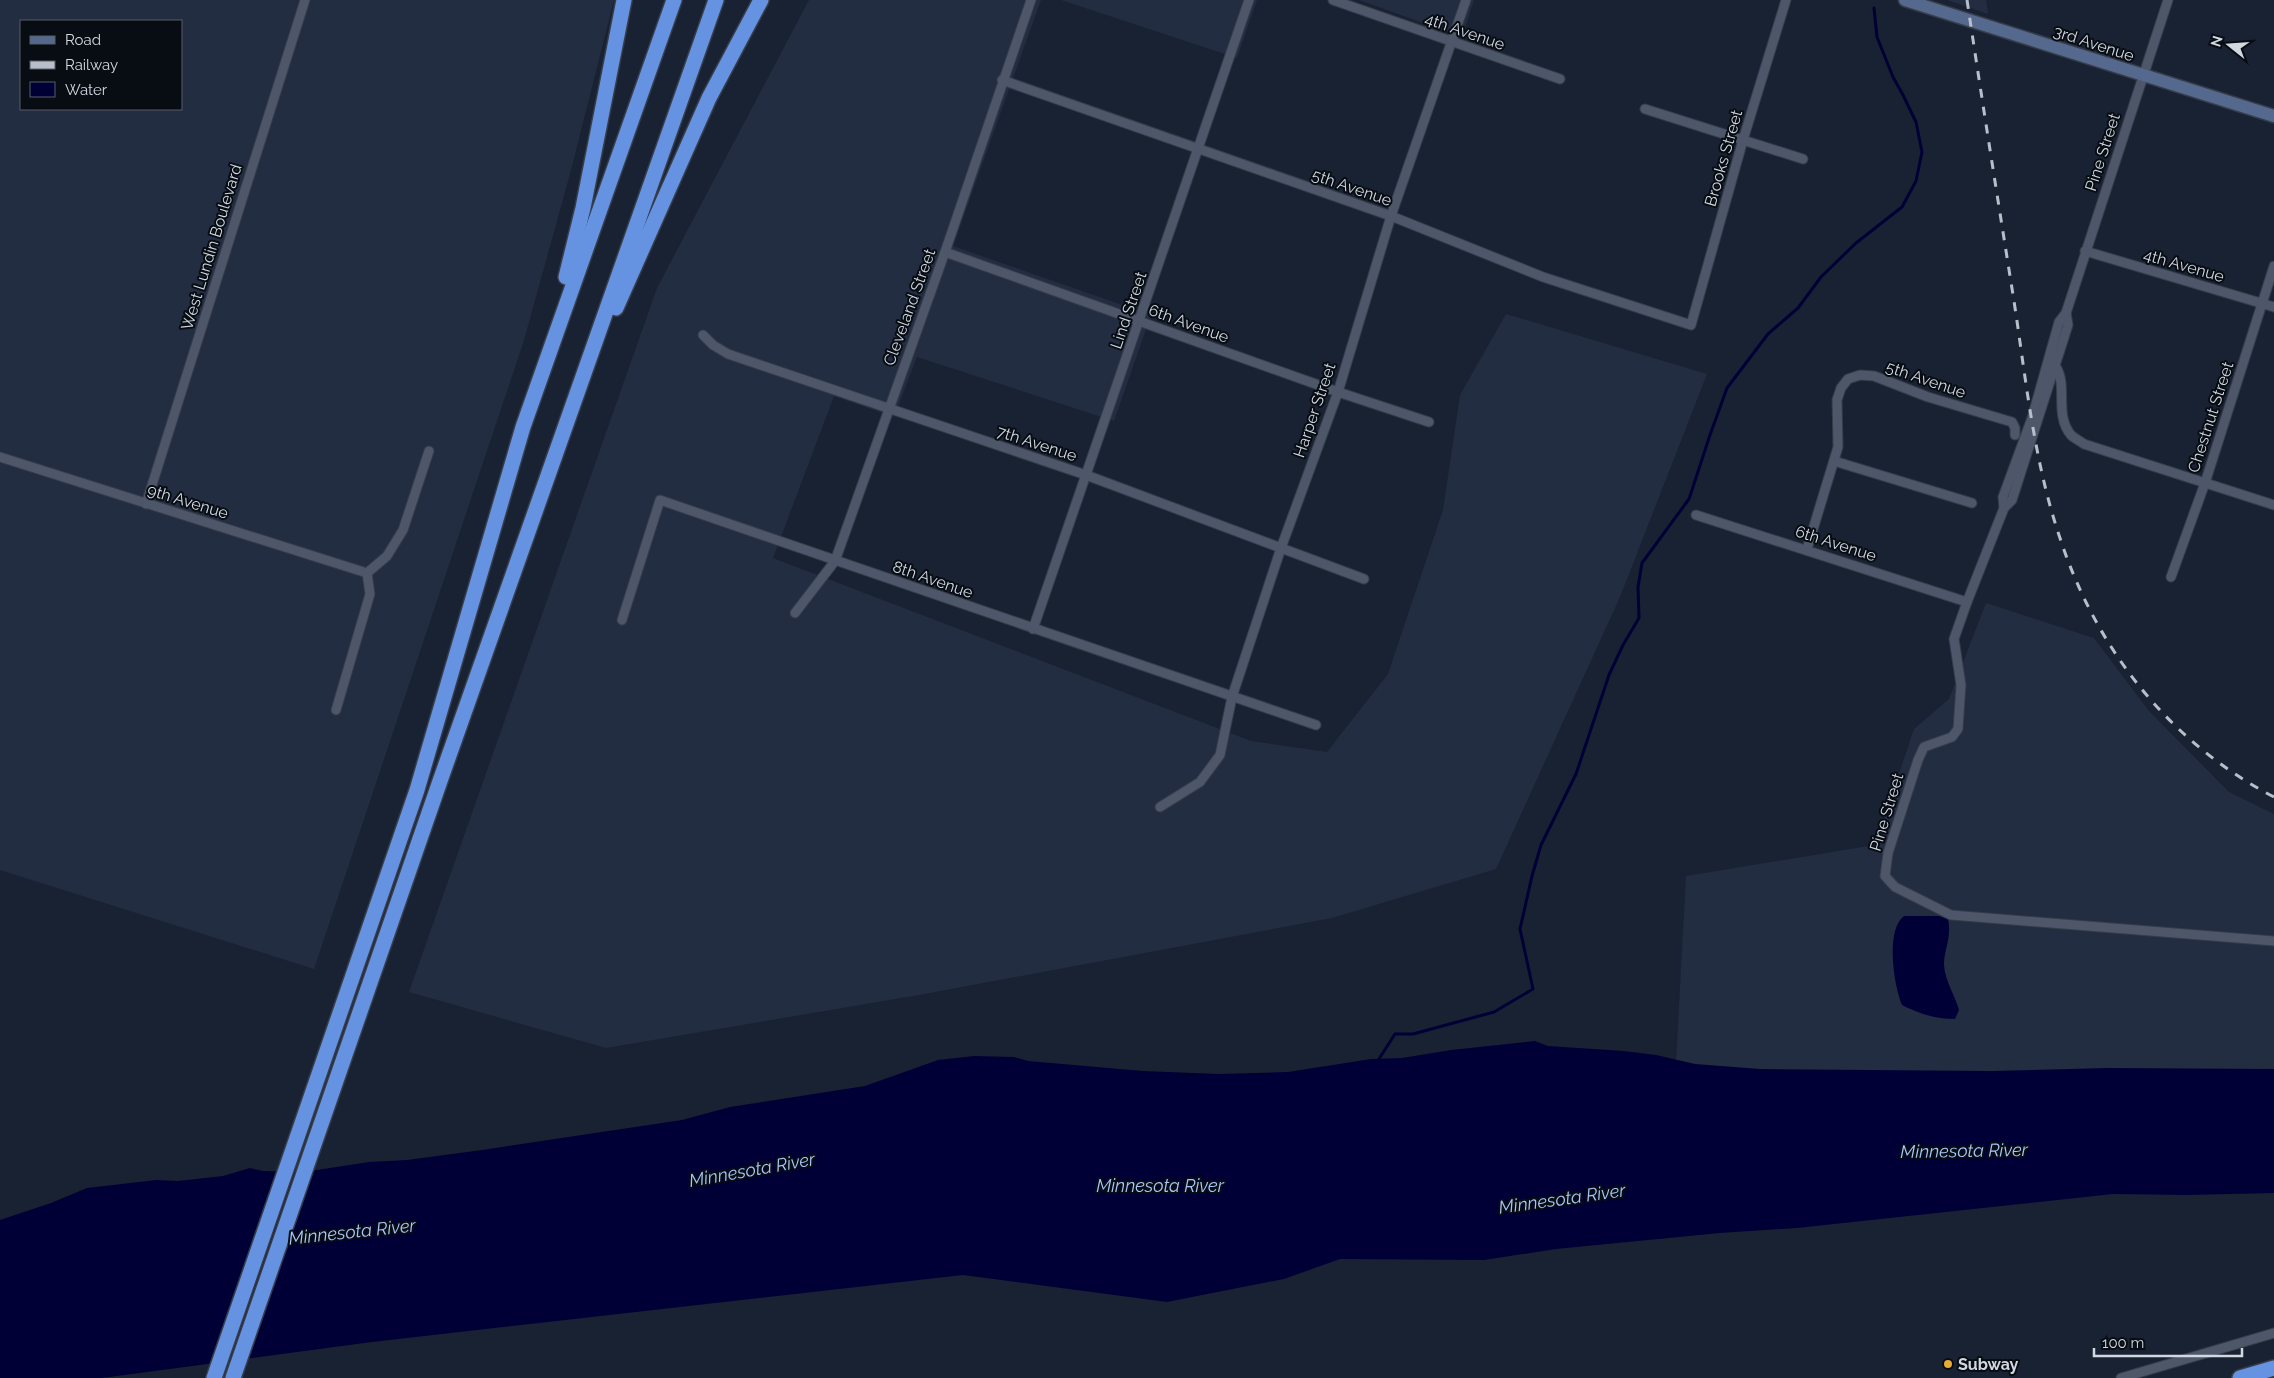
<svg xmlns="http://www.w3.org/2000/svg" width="2274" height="1378" font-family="Raleway,sans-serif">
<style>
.built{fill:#222d42;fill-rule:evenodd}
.water{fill:#000036}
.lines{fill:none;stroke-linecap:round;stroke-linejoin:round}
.stream{stroke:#000036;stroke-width:3}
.street-casing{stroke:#363c49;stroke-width:11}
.secondary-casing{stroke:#363c49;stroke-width:15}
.highway-casing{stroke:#363c49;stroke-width:18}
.street{stroke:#4d5769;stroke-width:9}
.secondary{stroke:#54698d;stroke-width:12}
.highway{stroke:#6592e1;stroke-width:15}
.rail{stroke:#b8bfca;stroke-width:3;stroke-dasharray:9 9;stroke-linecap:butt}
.poi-dot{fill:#e6ac36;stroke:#080c13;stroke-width:2}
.labels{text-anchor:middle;stroke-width:4;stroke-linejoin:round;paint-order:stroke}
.street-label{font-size:16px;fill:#d1d8e2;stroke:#080c13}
.poi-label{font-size:16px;font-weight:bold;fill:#d1d8e2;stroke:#080c13;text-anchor:start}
.water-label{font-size:18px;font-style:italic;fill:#a7c6fb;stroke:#080c13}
</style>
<rect width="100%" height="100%" fill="#192232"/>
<g class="built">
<path d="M 0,0 L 614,0 L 570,174 L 524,340 L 314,969 L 0,870 ZM 21,21 L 181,21 L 181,109 L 21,109 Z"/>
<polygon points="809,0 1041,0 953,246 1151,315 1114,421 917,357 894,417 834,396 773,558 1251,741 1327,752 1388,674 1443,510 1460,395 1506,314 1707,374 1620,597 1496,869 1332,918 919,995 606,1048 409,992 657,288"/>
<polygon points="1061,0 1257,0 1237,58"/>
<polygon points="1359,0 1474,0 1462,37"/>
<polygon points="1947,0 1986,0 1988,14"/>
<polygon points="1986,603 2094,638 2149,711 2229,792 2274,814 2274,1104 1675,1082 1686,876 1875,845 1914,729 1949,699"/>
</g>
<g class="water">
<path d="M 1904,916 L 1939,916 L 1948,919 C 1952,937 1944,949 1944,965 C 1945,981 1955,995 1959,1010 L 1955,1019 C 1935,1019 1920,1014 1902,1005 C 1894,986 1885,930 1904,916 Z"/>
<polygon points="1535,1041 1548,1046 1624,1051 1656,1055 1695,1064 1760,1069 1991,1071 2107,1068 2274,1069 2274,1193 2187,1195 2113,1194 1797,1228 1720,1233 1556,1249 1484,1260 1340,1259 1284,1279 1167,1302 963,1275 372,1342 102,1378 0,1378 0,1220 51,1203 87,1188 156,1180 178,1181 223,1176 250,1168 263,1171 304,1172 369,1162 407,1160 482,1150 682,1120 730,1107 865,1086 938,1060 974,1056 1014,1057 1028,1061 1143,1071 1219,1074 1288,1072 1371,1059 1402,1058 1451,1050"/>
</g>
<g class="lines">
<polyline class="stream" points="1377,1062 1395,1034 1413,1034 1494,1012 1533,989 1520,929 1532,876 1541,845 1576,774 1609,675 1623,645 1639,618 1638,587 1642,563 1689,499 1710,435 1727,388 1768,334 1798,308 1821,277 1856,243 1902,207 1916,181 1922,152 1916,122 1903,95 1893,77 1877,37 1874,8"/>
<defs>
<g id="street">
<polyline points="1333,0 1560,79"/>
<polyline points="1002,80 1391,216 1543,277 1691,325 1743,140 1786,0"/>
<polyline points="1645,109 1803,159"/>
<polyline points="2085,251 2274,307"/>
<polyline points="945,252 1338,392 1429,422"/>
<polyline points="2066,313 2068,325 2012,500 2004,508 1967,602 1954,639 1961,685 1958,729 1952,737 1924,747 1918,760 1888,853 1885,876 1895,887 1951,915 2274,941"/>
<polyline points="703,335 713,345 728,354 1086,475 1364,579"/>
<path d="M 2056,367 C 2068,386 2054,415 2071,435 C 2074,438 2080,441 2084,444 L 2274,505"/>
<polyline points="0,457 367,573"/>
<polyline points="1834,461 1972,503"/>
<polyline points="146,504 305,0"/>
<polyline points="2004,508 2003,497 2032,418 2059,322 2066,313 2168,0"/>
<polyline points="1696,515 1967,602"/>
<polyline points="1807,549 1838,447 1837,400 1841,388 1848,379 1860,375 1874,376 1928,397 2012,422 2015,428 2015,435"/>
<polyline points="367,573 387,556 403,530 429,451"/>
<polyline points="2171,577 2205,483 2274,266"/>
<polyline points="795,613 835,561 945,252 1031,0"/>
<polyline points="622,620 660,500 1316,725"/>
<polyline points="1033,629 1249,0"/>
<polyline points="336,710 370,594 367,573"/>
<polyline points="1160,807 1200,782 1220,755 1232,697 1281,548 1338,392 1391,216 1466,0"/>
<polyline points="2121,1378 2274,1333"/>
</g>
<polyline id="secondary" points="1905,0 2274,116"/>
<g id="highway">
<polyline points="566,277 583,208 624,0"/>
<polyline points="616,308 709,98 761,0"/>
<polyline points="214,1378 417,790 523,427 674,0"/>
<polyline points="233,1378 440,781 716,0"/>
<polyline points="2240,1378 2274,1368"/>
</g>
</defs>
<use href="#street" class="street-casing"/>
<use href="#secondary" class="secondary-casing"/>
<use href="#highway" class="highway-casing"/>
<use href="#street" class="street"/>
<use href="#secondary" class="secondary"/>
<use href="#highway" class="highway"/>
<path class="rail" d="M 1967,0 C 1982,100 1998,201 2014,301 C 2026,380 2034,462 2060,538 C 2096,649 2170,743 2274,797"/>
</g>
<circle class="poi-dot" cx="1948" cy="1364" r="5"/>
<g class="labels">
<g class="street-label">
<text transform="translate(1465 31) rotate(19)" y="6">4th Avenue</text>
<text transform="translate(2094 43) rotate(18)" y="6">3rd Avenue</text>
<text transform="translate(2102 152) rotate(-72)" y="6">Pine Street</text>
<text transform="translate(1723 158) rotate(-74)" y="6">Brooks Street</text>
<text transform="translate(1352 187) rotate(19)" y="6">5th Avenue</text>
<text transform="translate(211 247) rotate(-73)" y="6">West Lundin Boulevard</text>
<text transform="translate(2184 265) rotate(16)" y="6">4th Avenue</text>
<text transform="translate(909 307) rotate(-70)" y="6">Cleveland Street</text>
<text transform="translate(1128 310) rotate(-71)" y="6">Lind Street</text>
<text transform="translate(1189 323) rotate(20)" y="6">6th Avenue</text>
<text transform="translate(1926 379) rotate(19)" y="6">5th Avenue</text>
<text transform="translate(1314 410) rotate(-71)" y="6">Harper Street</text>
<text transform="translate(2210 417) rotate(-72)" y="6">Chestnut Street</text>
<text transform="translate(1037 443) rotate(18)" y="6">7th Avenue</text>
<text transform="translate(188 501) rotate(17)" y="6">9th Avenue</text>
<text transform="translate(1836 543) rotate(18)" y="6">6th Avenue</text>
<text transform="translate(933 579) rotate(19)" y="6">8th Avenue</text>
<text transform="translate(1886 812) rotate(-73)" y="6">Pine Street</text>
</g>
<g class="poi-label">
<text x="1958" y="1370">Subway</text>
</g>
<g class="water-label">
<text transform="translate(1964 1151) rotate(-1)" y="6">Minnesota River</text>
<text transform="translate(752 1170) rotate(-10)" y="6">Minnesota River</text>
<text x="1160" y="1192">Minnesota River</text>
<text transform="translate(1562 1199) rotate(-8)" y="6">Minnesota River</text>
<text transform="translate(352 1232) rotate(-6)" y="6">Minnesota River</text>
</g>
</g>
<rect x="20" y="20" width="162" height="90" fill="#080c13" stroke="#585e66"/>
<rect x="30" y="36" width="25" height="8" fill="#54698d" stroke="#585e66"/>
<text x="65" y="45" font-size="15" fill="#d1d8e2">Road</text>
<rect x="30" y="61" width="25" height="8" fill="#b8bfca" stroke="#585e66"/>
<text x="65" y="70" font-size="15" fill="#d1d8e2">Railway</text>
<rect x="30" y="82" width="25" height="15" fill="#000036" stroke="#585e66"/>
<text x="65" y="95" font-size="15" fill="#d1d8e2">Water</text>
<g transform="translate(2229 45) rotate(287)" stroke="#080c13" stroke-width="4" paint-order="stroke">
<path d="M0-4L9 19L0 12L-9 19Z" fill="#d1d8e2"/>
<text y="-8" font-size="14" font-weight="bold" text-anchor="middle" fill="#d1d8e2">N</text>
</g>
<path d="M2094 1348v8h148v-8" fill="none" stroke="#d1d8e2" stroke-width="2.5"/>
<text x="2102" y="1348" font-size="15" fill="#d1d8e2" stroke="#080c13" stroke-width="4" paint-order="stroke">100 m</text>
</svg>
